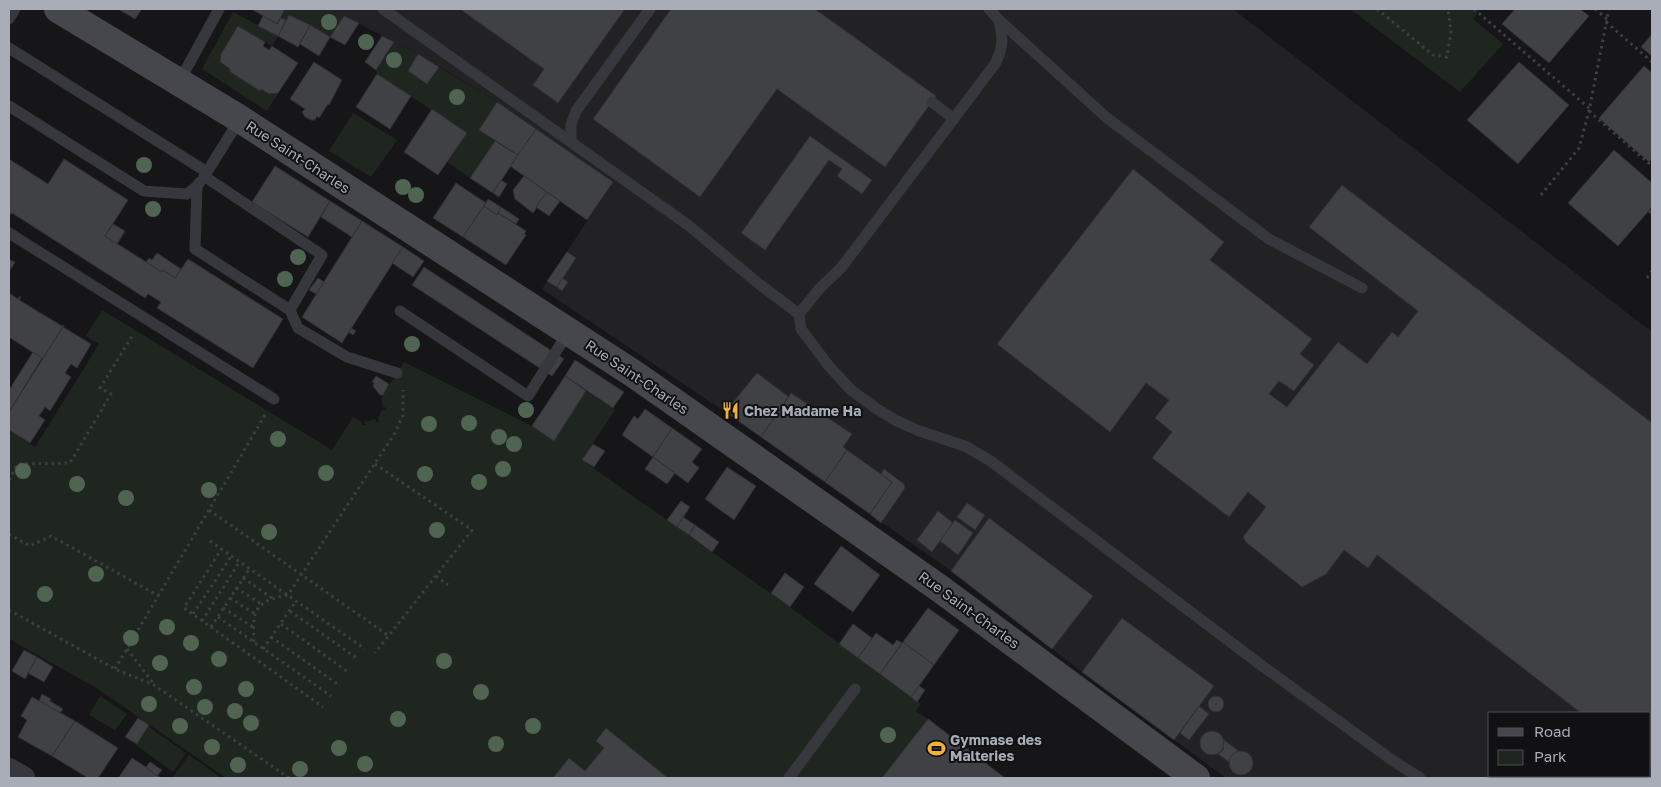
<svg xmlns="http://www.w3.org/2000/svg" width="1661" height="787" font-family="'Golos Text',sans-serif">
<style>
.built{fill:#222225;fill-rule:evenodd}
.green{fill:#1e261f}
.building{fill:#404145;stroke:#303034}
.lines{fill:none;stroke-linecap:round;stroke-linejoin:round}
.path{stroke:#3d3f44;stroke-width:3;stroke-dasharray:2.5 4;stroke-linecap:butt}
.lane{stroke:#37383d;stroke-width:11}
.street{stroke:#37383d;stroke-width:24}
.secondary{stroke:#45474d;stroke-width:28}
.tree{fill:#506452}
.labels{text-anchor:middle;stroke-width:4;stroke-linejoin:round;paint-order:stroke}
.street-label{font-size:14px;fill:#a8adb8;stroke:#111113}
.poi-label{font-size:14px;font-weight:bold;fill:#a8adb8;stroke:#111113;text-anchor:start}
</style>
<rect width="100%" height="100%" fill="#161618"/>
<path class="built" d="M 330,9 L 1233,9 L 1652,332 L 1652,778 L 1226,778 L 1082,672 L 951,571 L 731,416 L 542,289 L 613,182 L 497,102 L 422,56 ZM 1490,713 L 1650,713 L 1650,776 L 1490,776 Z"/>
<g class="green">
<polygon points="285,9 330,9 344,16 330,37 289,15 286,20 281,18"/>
<polygon points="1350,9 1480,9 1473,19 1503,44 1460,92"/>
<path d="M 233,12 L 278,36 L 272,46 L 238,26 L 221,54 C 220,59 220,61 223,65 L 260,91 L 261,89 C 268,94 274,98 280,90 L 267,111 L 202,69 Z"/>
<polygon points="394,42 418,54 408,71 427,84 439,67 497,102 479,130 495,141 470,178 447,162 467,133 377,74 376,70"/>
<polygon points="353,113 397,140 371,177 329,151"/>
<polygon points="102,310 332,450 353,417 362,422 362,425 365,425 365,422 375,419 376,422 379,421 378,418 382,410 386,410 385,407 383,407 381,398 383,397 383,395 404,362 532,426 554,440 586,391 615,410 582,460 790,607 911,697 921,704 916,711 928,719 882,778 226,778 98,689 9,639 9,430 35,447 99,344 86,336"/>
<polygon points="100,696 127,714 115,730 89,715"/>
<polygon points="149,727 186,753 173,772 136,745"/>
<polygon points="189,755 219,776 218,778 173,777"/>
</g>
<g class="building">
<polygon points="118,9 142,9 135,19"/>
<polygon points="254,9 285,9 277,24 253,10"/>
<polygon points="460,9 625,9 558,103 533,85 544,69"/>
<polygon points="671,9 815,9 936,96 885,167 777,89 700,197 593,119"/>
<polygon points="1515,9 1580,9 1589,16 1549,63 1502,24"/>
<polygon points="289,15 310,25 298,47 278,36"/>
<polygon points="263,16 277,24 281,18 286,20 278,36 258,26"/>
<polygon points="344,16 359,23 345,45 330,37"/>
<polygon points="310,25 330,37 319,56 300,44"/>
<polygon points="238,26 265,42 263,46 269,50 272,46 298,63 278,93 269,94 261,89 260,91 229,71 230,69 220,62 221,54"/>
<polygon points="1652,34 1652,56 1641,47"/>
<polygon points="382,36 394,42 376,70 365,62"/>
<polygon points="418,54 439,67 427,84 408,71"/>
<polygon points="314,62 342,80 329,105 328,104 319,118 317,116 315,120 311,120 305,117 302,112 305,109 290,99"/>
<polygon points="1519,62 1569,105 1518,164 1467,120"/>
<polygon points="1644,66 1652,73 1652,158 1649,162 1599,118"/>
<polygon points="377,74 411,96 390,129 356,107"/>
<polygon points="497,102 536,129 518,155 479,130"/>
<polygon points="432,109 467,133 438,175 404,152"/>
<polygon points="536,129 613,182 587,220 510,166"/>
<polygon points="810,136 872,180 862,194 837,176 842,169 829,160 765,250 741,233"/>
<polygon points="495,141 518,155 493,193 470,178"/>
<polygon points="1614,150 1652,183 1652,207 1618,246 1568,203"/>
<polygon points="9,159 48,184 64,159 128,200 105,236 162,272 163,270 175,278 188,259 283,319 253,368 157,308 161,302 148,294 145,298 12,213 10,215 9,214"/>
<polygon points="275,166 330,201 308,237 252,202"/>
<polygon points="1133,169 1224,242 1210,260 1312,339 1300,354 1314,365 1294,391 1279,381 1269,394 1287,407 1338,342 1367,364 1392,332 1398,337 1418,311 1309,227 1342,185 1652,423 1652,768 1650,766 1650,713 1581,713 1377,555 1368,568 1344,550 1326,574 1302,587 1247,543 1243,537 1266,507 1248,492 1229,517 1152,458 1172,432 1155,418 1169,400 1146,383 1110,432 997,344"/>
<polygon points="524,176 547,192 533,213 515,199 513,190"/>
<polygon points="501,180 507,184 499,197 493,193"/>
<polygon points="456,183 486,203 463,237 433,218"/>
<polygon points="547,192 560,201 549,216 536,207"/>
<polygon points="488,199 501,207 497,215 484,206"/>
<polygon points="330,201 362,221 352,237 321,217"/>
<polygon points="484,206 497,215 498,213 526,231 524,234 526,235 506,265 463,237"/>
<polygon points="501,207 519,219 516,224 498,213"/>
<polygon points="362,221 403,247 342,343 302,317"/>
<polygon points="113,224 125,231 117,244 105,236"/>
<polygon points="403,247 424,261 413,277 392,263"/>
<polygon points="567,252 576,258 557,287 547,281"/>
<polygon points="157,253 181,269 175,278 163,270 162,272 146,262 149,258 152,260"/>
<polygon points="9,260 15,262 9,272"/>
<polygon points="424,267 564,359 552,376 412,285"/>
<polygon points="318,278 324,282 316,294 309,290"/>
<polygon points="562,278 568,282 562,291 557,287"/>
<polygon points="9,293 18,299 19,297 21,297 19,300 62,326 64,325 43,359 9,337"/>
<polygon points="63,327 91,344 77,368 71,364 65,373 71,377 50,411 45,407 39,416 45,420 30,443 9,430 9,412"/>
<polygon points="351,328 356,331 353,335 349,332"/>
<polygon points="33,352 42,358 9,412 9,390"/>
<polygon points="575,360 624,392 613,408 565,376"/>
<polygon points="757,373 789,397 761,437 731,416 730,406"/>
<polygon points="376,376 389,384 383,395 380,395 373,386 374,383 372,382"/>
<polygon points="565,376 586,391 554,441 532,426"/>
<polygon points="791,393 852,434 843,447 847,450 825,482 761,437"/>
<polygon points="645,409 672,428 653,457 622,435 634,416 638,419"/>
<polygon points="672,428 702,449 692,462 699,468 688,483 653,457"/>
<polygon points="593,444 605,451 594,467 582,460"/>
<polygon points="847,450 892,482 870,514 825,482"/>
<polygon points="653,457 675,473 667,484 645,469"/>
<polygon points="727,467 756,486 734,520 705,499"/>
<polygon points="884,469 904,484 905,488 881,523 870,514 892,482 881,474"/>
<polygon points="681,501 690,507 677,527 667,520"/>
<polygon points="967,503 985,515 975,530 957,517"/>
<polygon points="938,511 953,523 932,552 917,540"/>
<polygon points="683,517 695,525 689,535 677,527"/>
<polygon points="989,518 1093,596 1052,649 951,571"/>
<polygon points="955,520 973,533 958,555 940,541"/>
<polygon points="695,525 719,542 712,552 689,535"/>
<polygon points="841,546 880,575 853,612 814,584"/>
<polygon points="785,573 804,587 790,607 771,593"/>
<polygon points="928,608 959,630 934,665 903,642"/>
<polygon points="1122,618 1214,686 1174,740 1082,672"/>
<polygon points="853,624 872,638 858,658 839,644"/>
<polygon points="876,633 893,645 897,640 902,643 880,674 858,658"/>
<polygon points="903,642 934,665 911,697 880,674"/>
<polygon points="24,650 37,657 25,679 12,671"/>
<polygon points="37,657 53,667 44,682 28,673"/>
<polygon points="919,686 925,690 917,702 911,697"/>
<polygon points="42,694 51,699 50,701 63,709 60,713 39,701"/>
<circle cx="1216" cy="704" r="8"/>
<polygon points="32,697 75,721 52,756 18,737 27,720 21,716"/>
<polygon points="1199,706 1209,714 1189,740 1180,733"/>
<polygon points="138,718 149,725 137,744 125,737"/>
<polygon points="928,719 1005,778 882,778"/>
<polygon points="928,719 1005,778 882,778"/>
<polygon points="75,721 118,748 98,778 88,778 52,756"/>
<polygon points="606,728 668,778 553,778 569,758 585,771 604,748 596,741"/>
<circle cx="1212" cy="743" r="12"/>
<polygon points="1224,740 1240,752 1233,754 1229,762 1218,754 1223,750"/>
<circle cx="1241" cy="763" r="12"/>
<polygon points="132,758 146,767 161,778 121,778 119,777"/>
<polygon points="150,762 162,770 157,776 146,767"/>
</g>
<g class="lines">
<g class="path">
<polyline points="1377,9 1433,55 1447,57 1451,31 1448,9"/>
<polyline points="1474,9 1589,108"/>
<polyline points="1595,9 1607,19"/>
<polyline points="1606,22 1652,62"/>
<polyline points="1589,111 1652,166"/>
<polyline points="1541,195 1579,148 1589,111 1609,9"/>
<polyline points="1649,211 1652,213"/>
<polyline points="1647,278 1652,271"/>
<polyline points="375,464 472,530 375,653"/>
<polyline points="9,480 18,464 70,463 111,394 100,388 134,333"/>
<polyline points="209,510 389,636"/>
<polyline points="9,534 30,546 51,536 159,596"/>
<polyline points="210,541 365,649"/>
<polyline points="222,548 184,608 323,707"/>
<polyline points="436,576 448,585"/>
<polyline points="243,578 272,598"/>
<polyline points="236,588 261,604"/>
<polyline points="230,598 255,614"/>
<polyline points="223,608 253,627"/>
<polyline points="9,610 115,669 154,685 289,778"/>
<polyline points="290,611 358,659"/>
<polyline points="193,614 232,555"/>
<polyline points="218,617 331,696"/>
<polyline points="202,621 240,561"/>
<polyline points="281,624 348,672"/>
<polyline points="211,627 250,568"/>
<polyline points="271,637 339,685"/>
<path d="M 254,642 C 252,610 255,601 288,595 L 395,433 L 403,415 L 403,390"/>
<polyline points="127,649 154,684"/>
<polyline points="263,649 296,601"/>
<polyline points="115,669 265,415"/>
</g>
<g class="lane">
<polyline points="383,9 688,225 759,284 799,314"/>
<polyline points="989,9 999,20 1107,118 1269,239 1362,288"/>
<polyline points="9,19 15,9"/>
<path d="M 999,20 C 1003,39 1004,46 995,64 L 841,268 L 820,288 L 799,314 L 801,329 L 828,365 L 851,390 L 877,409 L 895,420 L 917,430 L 967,447 L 992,462 L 1261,665 L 1392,760 L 1420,778"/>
<polyline points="9,48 207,172 240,119"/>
<polyline points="179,82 219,9"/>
<polyline points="932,102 954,119"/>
<polyline points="9,106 144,191 187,194 197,186 200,182"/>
<polyline points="571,142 571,125 576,111 650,9"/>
<polyline points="197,186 195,249 290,310 322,255 204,176"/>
<polyline points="9,233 274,399"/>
<polyline points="290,310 298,328 347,357 397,373"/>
<polyline points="400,311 528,396 569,331"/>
<polyline points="789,778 855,689"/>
</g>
<polyline class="street" points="9,770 23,778"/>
<polyline class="secondary" points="58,9 240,119 634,374 939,588 1196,778"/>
</g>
<g class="tree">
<circle cx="329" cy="22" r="8"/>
<circle cx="366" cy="42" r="8"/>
<circle cx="394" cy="60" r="8"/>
<circle cx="457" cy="97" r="8"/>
<circle cx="144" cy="165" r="8"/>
<circle cx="403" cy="187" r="8"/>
<circle cx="416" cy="195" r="8"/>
<circle cx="153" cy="209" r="8"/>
<circle cx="298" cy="257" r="8"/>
<circle cx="285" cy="279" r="8"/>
<circle cx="412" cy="344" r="8"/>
<circle cx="526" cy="410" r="8"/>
<circle cx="469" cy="423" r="8"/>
<circle cx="429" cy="424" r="8"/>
<circle cx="499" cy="437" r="8"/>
<circle cx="278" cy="439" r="8"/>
<circle cx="514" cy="444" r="8"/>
<circle cx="503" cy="469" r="8"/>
<circle cx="23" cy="471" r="8"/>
<circle cx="326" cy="473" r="8"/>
<circle cx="425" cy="474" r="8"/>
<circle cx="479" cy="482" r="8"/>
<circle cx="77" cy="484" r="8"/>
<circle cx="209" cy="490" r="8"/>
<circle cx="126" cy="498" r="8"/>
<circle cx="437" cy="530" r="8"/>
<circle cx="269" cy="532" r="8"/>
<circle cx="96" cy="574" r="8"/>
<circle cx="45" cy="594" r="8"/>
<circle cx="167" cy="627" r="8"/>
<circle cx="131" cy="638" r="8"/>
<circle cx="191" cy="643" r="8"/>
<circle cx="219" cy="659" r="8"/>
<circle cx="444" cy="661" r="8"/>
<circle cx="160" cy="663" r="8"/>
<circle cx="194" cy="687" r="8"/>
<circle cx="246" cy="689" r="8"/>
<circle cx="481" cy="692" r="8"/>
<circle cx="149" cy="704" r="8"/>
<circle cx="205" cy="707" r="8"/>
<circle cx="235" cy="711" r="8"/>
<circle cx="398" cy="719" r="8"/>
<circle cx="251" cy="723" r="8"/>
<circle cx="180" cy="726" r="8"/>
<circle cx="533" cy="726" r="8"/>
<circle cx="888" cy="735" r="8"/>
<circle cx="496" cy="744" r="8"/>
<circle cx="212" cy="747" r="8"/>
<circle cx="339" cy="748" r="8"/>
<circle cx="365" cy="764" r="8"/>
<circle cx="238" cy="765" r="8"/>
<circle cx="300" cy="769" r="8"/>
</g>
<defs>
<symbol id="restaurant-bare" viewBox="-9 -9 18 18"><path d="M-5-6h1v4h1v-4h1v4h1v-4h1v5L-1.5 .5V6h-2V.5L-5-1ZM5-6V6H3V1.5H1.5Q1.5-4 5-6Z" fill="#f2b134" stroke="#111113" stroke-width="2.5" paint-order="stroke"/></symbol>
<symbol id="stadium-bare" viewBox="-9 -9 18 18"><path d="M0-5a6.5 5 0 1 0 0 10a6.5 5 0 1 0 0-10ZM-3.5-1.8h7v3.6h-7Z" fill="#f2b134" stroke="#111113" stroke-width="2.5" paint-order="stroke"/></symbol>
</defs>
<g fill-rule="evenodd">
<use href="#restaurant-bare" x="718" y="398" width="25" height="25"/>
<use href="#stadium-bare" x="924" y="736" width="25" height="25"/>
</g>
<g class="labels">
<g class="street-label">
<text transform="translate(298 157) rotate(33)" y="5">Rue Saint-Charles</text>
<text transform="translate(637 377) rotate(34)" y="5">Rue Saint-Charles</text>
<text transform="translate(969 610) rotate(36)" y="5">Rue Saint-Charles</text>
</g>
<g class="poi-label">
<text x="744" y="416">Chez Madame Ha</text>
<text x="950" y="745">Gymnase des<tspan x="950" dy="16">Malteries</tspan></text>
</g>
</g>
<rect width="1661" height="787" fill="none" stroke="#a8adb8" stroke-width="20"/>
<rect x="1488" y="712" width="162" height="65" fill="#111113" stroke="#4d4f55"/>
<rect x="1498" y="728" width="25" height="8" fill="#45474d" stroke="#4d4f55"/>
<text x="1534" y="737" font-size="15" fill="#a8adb8">Road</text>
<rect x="1498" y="750" width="25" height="15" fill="#1e261f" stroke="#4d4f55"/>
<text x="1534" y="762" font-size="15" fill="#a8adb8">Park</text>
</svg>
